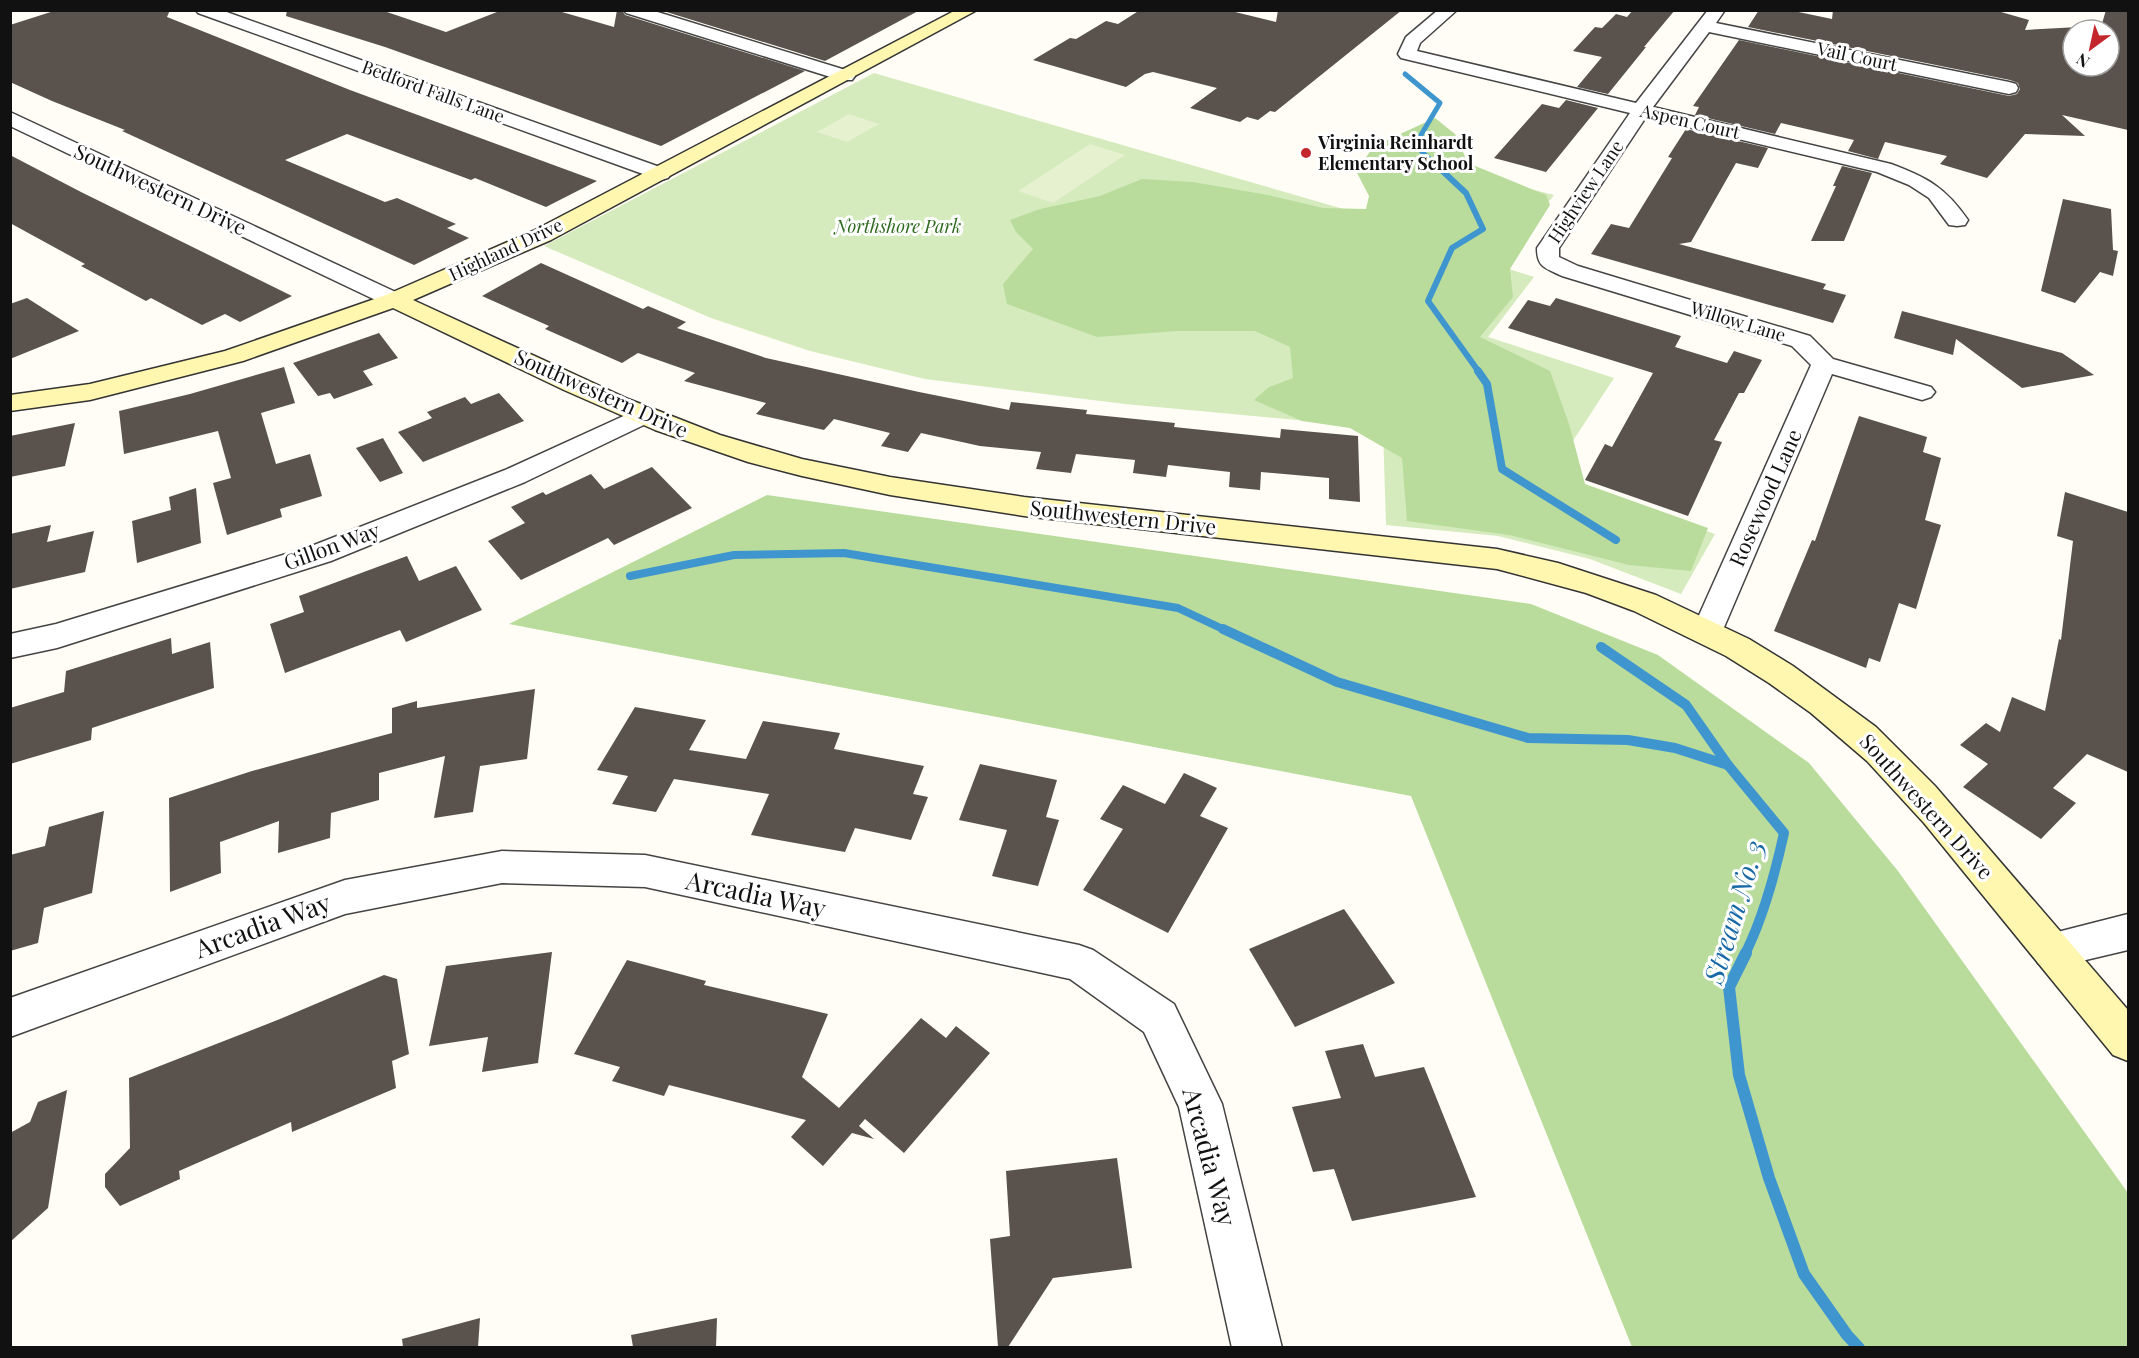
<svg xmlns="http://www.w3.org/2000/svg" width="2139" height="1358" font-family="'Playfair Display',serif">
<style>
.green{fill:#d5ebbd}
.forest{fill:#b9dc9c}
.pitch{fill:#e6f2cf}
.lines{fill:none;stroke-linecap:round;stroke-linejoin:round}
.stream-far4{stroke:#3f96cf;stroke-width:5}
.stream-far3{stroke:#3f96cf;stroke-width:6}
.stream-far2{stroke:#3f96cf;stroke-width:8}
.stream-far1{stroke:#3f96cf;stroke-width:10}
.stream{stroke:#3f96cf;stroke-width:12}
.building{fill:#5a524d;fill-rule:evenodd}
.street-casing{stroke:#444;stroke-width:3}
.secondary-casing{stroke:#333;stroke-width:3}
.street{fill:#fff;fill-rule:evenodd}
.secondary{fill:#fff6b0;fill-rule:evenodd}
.poi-dot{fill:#c4262e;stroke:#fff;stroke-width:2}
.labels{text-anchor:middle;stroke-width:6;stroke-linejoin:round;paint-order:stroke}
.far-street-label{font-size:18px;fill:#111;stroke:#fff}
.far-poi-label{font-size:18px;font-weight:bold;fill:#111;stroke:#fff;text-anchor:start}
.far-park-label{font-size:18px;font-style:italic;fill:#2f6b1f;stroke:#fff}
.street-label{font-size:21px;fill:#111;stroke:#fff}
.near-street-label{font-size:26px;fill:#111;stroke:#fff}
.near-water-label{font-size:27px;font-style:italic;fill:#1768a6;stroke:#fff}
</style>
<rect width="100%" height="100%" fill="#fffdf5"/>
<polygon class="green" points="874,73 1395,224 1446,167 1554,195 1500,266 1534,277 1488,337 1614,378 1552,473 1715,534 1681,594 1590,559 1498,536 1386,525 1383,428 1125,404 925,379 810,351 711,318 544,246"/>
<g class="forest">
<polygon points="1435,118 1455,134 1468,163 1546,195 1550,205 1510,269 1513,297 1480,337 1550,371 1569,424 1585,484 1708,528 1691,571 1629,565 1509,535 1407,521 1402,458 1350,428 1302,421 1254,400 1269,387 1293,378 1290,347 1255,331 1177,331 1097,337 1007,304 1003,284 1033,249 1016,232 1010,220 1040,209 1100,196 1142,179 1193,182 1268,195 1323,208 1366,209 1369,196 1356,171 1374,146"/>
<polygon points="767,495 1531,604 1658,655 1809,763 1898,871 2128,1193 2128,1347 1632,1347 1411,796 509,624"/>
</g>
<g class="pitch">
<polygon points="849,114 879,124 847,142 817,132"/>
<polygon points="1090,144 1125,155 1053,203 1018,191"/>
</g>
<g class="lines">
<polyline class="stream-far4" points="1405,74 1440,103 1415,145 1437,166"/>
<polyline class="stream-far3" points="1435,164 1466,193 1483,229 1452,248 1428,301 1479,372"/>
<g class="stream-far2">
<polyline points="1478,371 1487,384 1502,469 1616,540"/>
<polyline points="630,576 734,555 844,553 1178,608 1227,631"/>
</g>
<g class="stream-far1">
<polyline points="1223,629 1337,682 1528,738 1628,740 1675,748 1728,765"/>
<path d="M 1601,647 L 1686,705 L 1728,765 L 1784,833 C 1775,874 1764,916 1745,954"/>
</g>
<polyline class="stream" points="1746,953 1729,987 1739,1075 1769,1178 1804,1274 1847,1335 1859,1348"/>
</g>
<g class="building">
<polygon points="57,10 170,10 167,17 350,90 597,181 546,207 475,178 471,180 347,134 285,160 385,202 397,198 456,224 447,228 469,238 414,265 122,131 125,130 52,101 10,82 10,25"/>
<polygon points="287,10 381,10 446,32 502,10 555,10 614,27 617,10 622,10 625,15 805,71 661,146 385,47 286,16"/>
<polygon points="660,10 920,10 825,61"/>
<polygon points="1140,10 1227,10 1276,22 1278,10 1402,10 1275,112 1270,111 1258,120 1247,117 1240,122 1190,108 1217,88 1153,72 1145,74 1126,87 1033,60 1070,38 1076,39 1106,21 1118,24"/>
<polygon points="1633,10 1675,10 1644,47 1646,47 1608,94 1577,87 1602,57 1573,51 1595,27 1602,28 1616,14 1627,17"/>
<path d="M 1759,10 L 1789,10 L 1832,19 L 1833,10 L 1994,10 L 2029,20 L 2025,30 L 2097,26 L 2101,27 L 2106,10 L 2128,10 L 2128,130 L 2062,115 L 2085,136 L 2025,134 L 1987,178 L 1940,164 L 1947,156 L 1885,142 L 1878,159 L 1848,151 L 1854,140 L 1781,123 L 1775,134 L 1695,115 L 1699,107 L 1693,106 L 1739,40 L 2009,96 L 2017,94 L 2020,89 L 2018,83 L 2010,80 L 1748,27 ZM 2073,30 L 2109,30 L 2109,66 L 2073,66 Z"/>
<polygon points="1566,100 1598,108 1546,172 1494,158 1542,104 1559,108"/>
<polygon points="1686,129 1768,148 1758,168 1736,163 1691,242 1679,244 1826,284 1823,289 1846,295 1833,323 1591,254 1611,224 1629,228 1672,158 1668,157"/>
<polygon points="10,155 81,192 292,296 240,322 225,314 202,325 151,298 146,301 81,266 85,264 10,223"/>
<polygon points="1842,166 1872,173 1844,241 1811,241 1836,186 1833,186"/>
<polygon points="2063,199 2111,209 2113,250 2118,251 2113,276 2100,272 2075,303 2041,291"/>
<polygon points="541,263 643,309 648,306 686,322 677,328 766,358 919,392 1009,410 1011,402 1087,410 1086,414 1175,423 1174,427 1280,438 1281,429 1358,436 1360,502 1329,499 1329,478 1261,472 1260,490 1229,487 1230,472 1168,465 1166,477 1133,473 1135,460 1076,454 1071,473 1036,469 1041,452 980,446 921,433 908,452 881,446 890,433 834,419 824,430 756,414 766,403 684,381 695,373 638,353 622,363 545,329 549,326 482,296"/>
<polygon points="27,298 79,331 10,359 10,304"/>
<polygon points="1556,298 1681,336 1675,347 1727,363 1734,351 1762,360 1744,393 1739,393 1714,440 1722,442 1688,516 1585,480 1605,444 1612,447 1653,373 1508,328 1528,300 1550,306"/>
<polygon points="1902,311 2062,353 2094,375 2022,388 1956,339 1953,355 1894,338"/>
<polygon points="379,333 398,358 363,371 373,385 334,399 330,393 318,396 293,363"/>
<polygon points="284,367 295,403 261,413 276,464 310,454 322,496 280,509 282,517 227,535 213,483 231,478 218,431 124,454 119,411 190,394"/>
<polygon points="499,393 524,421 423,462 398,432 432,418 427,412 465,397 471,404"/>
<polygon points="1859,416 1927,437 1923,452 1941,458 1925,520 1941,525 1916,609 1899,603 1880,662 1869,658 1866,668 1774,631 1812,540 1815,541"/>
<polygon points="75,423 65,466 10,477 10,436"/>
<polygon points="383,438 403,473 380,482 356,448"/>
<polygon points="652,467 692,508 614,545 608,538 521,580 488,541 525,523 511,507 543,492 546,495 591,474 604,489"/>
<polygon points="196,488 201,543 137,563 132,521 171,510 169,497"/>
<polygon points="2065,492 2128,512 2128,772 2087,754 2053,788 2076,803 2041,839 1963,787 1988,764 1960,745 1986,723 2000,732 2012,697 2045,711 2059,639 2061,640 2073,541 2057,536"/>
<polygon points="51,525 47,542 94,531 85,572 10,589 10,534"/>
<polygon points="407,556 419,581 456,566 482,610 406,642 400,630 285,673 270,624 304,612 299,596"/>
<polygon points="171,638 172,654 210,642 214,688 92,728 91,740 10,764 10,708 64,692 66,671"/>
<polygon points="535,689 527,759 480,766 473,812 434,818 445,756 379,773 379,800 331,813 330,838 278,853 279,821 220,842 221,873 170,892 169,798 252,771 392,733 392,708 417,701 417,708"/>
<polygon points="635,707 706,720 689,750 746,759 763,721 840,733 834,749 924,766 913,794 928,797 911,840 855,828 845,852 751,835 769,794 674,779 656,812 612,804 628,776 597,770"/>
<polygon points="980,764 1057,780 1046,817 1059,820 1038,886 992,876 1007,830 959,820"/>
<polygon points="1184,773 1217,788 1200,816 1228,828 1168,933 1083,890 1123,829 1100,819 1123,785 1165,804"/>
<polygon points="104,811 92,893 44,908 38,943 10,951 10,855 45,846 49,827"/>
<polygon points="1344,909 1395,983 1295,1027 1249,949"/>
<polygon points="552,952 538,1063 482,1072 488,1037 429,1046 446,966"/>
<polygon points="627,960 706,981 704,985 828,1014 802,1077 839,1108 921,1018 946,1038 956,1026 990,1053 904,1153 865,1119 859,1126 874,1139 852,1133 823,1166 791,1137 806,1120 669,1085 664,1096 612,1081 620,1067 574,1054"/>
<polygon points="384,975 397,979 409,1054 392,1061 396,1088 292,1132 291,1122 179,1171 180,1179 120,1206 105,1187 105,1174 130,1148 129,1078 280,1019"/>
<polygon points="1363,1044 1375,1077 1424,1067 1476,1197 1352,1221 1334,1169 1313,1172 1292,1107 1341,1098 1325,1051"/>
<polygon points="67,1090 48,1208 10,1242 10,1133 30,1122 38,1102"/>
<polygon points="1117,1158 1132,1268 1053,1278 1008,1347 998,1347 990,1239 1010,1236 1006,1171"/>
<polygon points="480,1318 478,1347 403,1347 402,1339"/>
<polygon points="717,1318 716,1347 633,1347 631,1335"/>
</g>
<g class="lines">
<defs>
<g id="street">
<polygon points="196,10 221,10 668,170 671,174 668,178 661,180 654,178 198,13"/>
<polygon points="624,10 651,10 852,72 855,76 852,80 840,80 626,13"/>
<path d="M 1438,10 L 1457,10 L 1420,43 L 1417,51 L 1636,103 L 1708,10 L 1725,10 L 1716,23 L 2009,82 L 2016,84 L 2018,88 L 2016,92 L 2009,94 L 1709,32 L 1653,107 L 1891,164 C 1928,178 1945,187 1968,220 L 1965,225 L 1957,226 L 1949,225 L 1929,198 L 1909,185 L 1877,172 L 1646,117 L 1559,248 L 1559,257 L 1578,266 L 1810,336 L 1833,359 L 1931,387 L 1935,392 L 1931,397 L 1922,400 L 1832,374 L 1719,639 L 1708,643 L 1697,639 L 1692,631 L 1811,365 L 1792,346 L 1562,276 C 1546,268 1537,268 1537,248 L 1630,113 L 1401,58 L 1398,54 L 1406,37 Z"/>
<polygon points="10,112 402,295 406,300 402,305 394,307 386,305 10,126"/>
<polygon points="641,408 650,410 654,416 650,422 525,482 331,561 57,648 10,658 10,634 56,624 309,547 505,470"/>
<polygon points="502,851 645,855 1079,945 1093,950 1174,1004 1222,1104 1282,1348 1232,1348 1179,1107 1144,1032 1070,979 645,887 502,883 345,914 10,1037 10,998 345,880"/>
<polygon points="2128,914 2128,950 2052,968 2038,963 2032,950 2038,937"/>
</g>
<polygon id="secondary" points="956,10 977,10 551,240 413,300 628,399 720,435 802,459 890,477 1024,497 1497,549 1558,563 1656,595 1749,639 1793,666 1876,727 1935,786 2128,1010 2128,1061 2113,1055 1924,823 1867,761 1811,713 1769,683 1726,656 1634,611 1586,593 1497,569 1024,516 890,495 802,476 748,462 655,430 564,390 393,308 243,361 90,400 10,411 10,395 90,384 225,351 386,295 535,230"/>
</defs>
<use href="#street" class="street-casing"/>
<use href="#secondary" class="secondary-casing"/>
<use href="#street" class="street"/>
<use href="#secondary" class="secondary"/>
</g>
<circle class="poi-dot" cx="1306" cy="153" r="6"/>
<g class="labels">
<g class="far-street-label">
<text transform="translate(1857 57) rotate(12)" y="6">Vail Court</text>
<text transform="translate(433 92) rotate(20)" y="6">Bedford Falls Lane</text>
<text transform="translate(1690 122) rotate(13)" y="6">Aspen Court</text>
<text transform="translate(1586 192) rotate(-56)" y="6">Highview Lane</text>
<text transform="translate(506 250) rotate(-25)" y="6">Highland Drive</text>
<text transform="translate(1738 322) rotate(17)" y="6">Willow Lane</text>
</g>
<g class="far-poi-label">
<text x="1318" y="149">Virginia Reinhardt<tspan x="1318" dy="21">Elementary School</tspan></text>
</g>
<g class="far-park-label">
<text x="898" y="233">Northshore Park</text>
</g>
<g class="street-label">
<text transform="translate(160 190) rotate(25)" y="7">Southwestern Drive</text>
<text transform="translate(601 394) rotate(24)" y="7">Southwestern Drive</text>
<text transform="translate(1766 498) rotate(-66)" y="7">Rosewood Lane</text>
<text transform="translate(1123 518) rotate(6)" y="7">Southwestern Drive</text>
<text transform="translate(332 547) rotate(-20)" y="7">Gillon Way</text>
<text transform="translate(1926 807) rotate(48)" y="7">Southwestern Drive</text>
</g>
<g class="near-street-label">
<text transform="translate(756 895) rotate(12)" y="9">Arcadia Way</text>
<text transform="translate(263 926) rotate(-20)" y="9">Arcadia Way</text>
<text transform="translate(1209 1157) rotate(75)" y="9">Arcadia Way</text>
</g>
<g class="near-water-label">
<text transform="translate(1735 912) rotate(-73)" y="9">Stream No. 3</text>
</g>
</g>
<rect width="2139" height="1358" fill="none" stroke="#111111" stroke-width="24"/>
<g transform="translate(2091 48) rotate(213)"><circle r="28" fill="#ffffff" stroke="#a0a0a0" stroke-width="1.5"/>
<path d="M0-4.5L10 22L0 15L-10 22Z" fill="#c4262e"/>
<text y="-9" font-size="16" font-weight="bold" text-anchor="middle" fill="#111111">N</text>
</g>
</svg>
